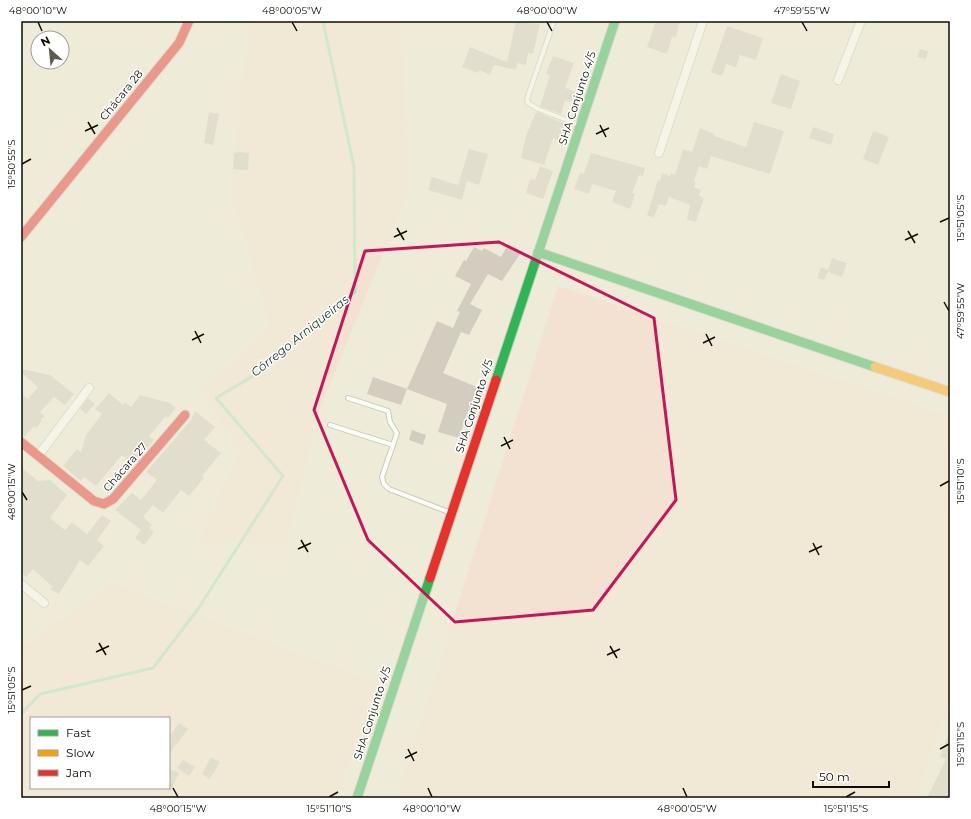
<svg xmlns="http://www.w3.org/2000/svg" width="971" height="819" font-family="Montserrat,sans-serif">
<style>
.green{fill:#f3e2d2;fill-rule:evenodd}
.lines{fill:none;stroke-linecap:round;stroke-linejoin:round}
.stream{stroke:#ade2c0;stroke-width:3}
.building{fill:#d2cdbf}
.lane-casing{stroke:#cac9ba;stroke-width:6}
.street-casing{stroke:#cac9ba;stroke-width:10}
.fast-casing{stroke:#cac9ba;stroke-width:11}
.slow-casing{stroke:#cac9ba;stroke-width:11}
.jam-casing{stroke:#cac9ba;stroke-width:11}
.lane{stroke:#fcfcf9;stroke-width:4}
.street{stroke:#fcfcf9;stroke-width:8}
.fast{stroke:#30b455;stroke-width:9}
.slow{stroke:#ff9f0a;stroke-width:9}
.jam{stroke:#e5322d;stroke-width:9}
.marked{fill:none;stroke:#c2185b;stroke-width:3;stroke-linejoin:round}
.ticks{fill:none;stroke:#0f0d03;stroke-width:1.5}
.labels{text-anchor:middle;stroke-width:3;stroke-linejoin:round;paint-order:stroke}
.street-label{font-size:11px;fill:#0f0d03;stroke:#fff}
.water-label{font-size:12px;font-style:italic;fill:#173929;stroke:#fff}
.neatline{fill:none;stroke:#0f0d03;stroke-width:1.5}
.ticks-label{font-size:10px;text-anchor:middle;fill:#0f0d03}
</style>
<rect width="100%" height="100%" fill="#eeecd9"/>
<g class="green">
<polygon points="249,21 401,21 409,190 319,412 287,542 199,542 239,451 201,389 270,325 231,193"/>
<polygon points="558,286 950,416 950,698 916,798 397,798"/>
<path d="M 111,583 L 381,684 L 335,798 L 21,798 L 21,649 ZM 31,718 L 169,718 L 169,788 L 31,788 Z"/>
</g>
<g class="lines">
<polyline class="stream" points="21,714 40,694 153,668 198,609 283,476 216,398 258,373 355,292 354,167 323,21"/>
</g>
<g class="building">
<polygon points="516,21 540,24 533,54 528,53 526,65 518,63 516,70 494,65 490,75 479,70 478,73 462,67 470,47 507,62"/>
<polygon points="656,21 680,21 676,38 672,37 667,54 647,47"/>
<polygon points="727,26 763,38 756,60 740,55 736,67 726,64 722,76 711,72"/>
<polygon points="920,49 928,51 926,59 917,57"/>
<polygon points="553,56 574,63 565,88 575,91 571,102 565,101 561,114 540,106 550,75 546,74"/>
<polygon points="781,74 800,81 791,109 771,103"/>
<polygon points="209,112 219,114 213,145 204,143"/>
<polygon points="537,112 566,124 559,140 553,138 544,165 521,158 526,136 535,114"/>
<polygon points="754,122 784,131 770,174 711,156 707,169 699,166 694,181 696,182 694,187 701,190 699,196 704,198 696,222 687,220 690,205 669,197 666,206 659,204 654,218 647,215 658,180 660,181 662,173 670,176 671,173 675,175 683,149 692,152 700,128 715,134 714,136 746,147"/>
<polygon points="813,127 834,134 831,145 809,138"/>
<polygon points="873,131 889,137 878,165 863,159"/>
<polygon points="469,149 488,154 479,185 467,181 462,200 428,190 432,177 458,185"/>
<polygon points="239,152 249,153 248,170 233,169 234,153"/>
<polygon points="591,153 645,168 643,176 639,175 632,193 635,194 630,209 612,202 616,191 592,184 589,194 574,189 580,173 584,174"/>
<polygon points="540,166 553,171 543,199 526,193 530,179 535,180"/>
<polygon points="507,246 518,249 520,254 502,281 488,274 470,304 482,310 469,335 461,332 443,373 484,390 476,415 468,411 459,438 438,432 447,404 407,389 401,405 367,394 373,377 407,389 437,321 453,328 460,312 457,311 471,284 455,276 464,260 466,261 474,247 482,251 484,248 501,257"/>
<polygon points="832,258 847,263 842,277 828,272 824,280 817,278 821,267 828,270"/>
<polygon points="21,369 50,375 74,394 65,405 54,397 40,412 45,416 40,420 42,421 36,428 34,426 25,436 21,435 21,393 28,399 38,387 21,372"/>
<polygon points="109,393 123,405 125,402 131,407 140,395 170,403 176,408 168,418 166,416 149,436 154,440 135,462 132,464 122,455 96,486 84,477 81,481 63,466 77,449 81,452 86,435 102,414 95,409"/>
<polygon points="88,398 95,404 86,414 80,409"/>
<polygon points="195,411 215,427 204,440 221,453 202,476 204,478 189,496 181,490 163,513 153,505 143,517 152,525 149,528 154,532 144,545 135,538 141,530 115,510 132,493 141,500 157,480 146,472 191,420"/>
<polygon points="412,430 426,435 423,445 409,440"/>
<polygon points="21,467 38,481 50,480 67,495 50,518 65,530 72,522 87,534 102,515 111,521 97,540 104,546 88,566 80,560 59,594 50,589 53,587 33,569 26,577 21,573"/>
<polygon points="179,723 188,729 169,754 169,737"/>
<polygon points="949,732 950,732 950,798 927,798 946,759 940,757"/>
<polygon points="211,757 220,762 210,779 202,774"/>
<polygon points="183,760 195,767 189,776 177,768"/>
<polygon points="169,769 179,773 169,794"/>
</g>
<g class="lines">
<defs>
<g id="lane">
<polyline points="554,21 527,99 528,103 538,109 580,125"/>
<polyline points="348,398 388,411 390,422 397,433 382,477 384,484 389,489 451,513"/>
<polyline points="330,425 393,445"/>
</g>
<g id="street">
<polyline points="838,80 861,21"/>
<polyline points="659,153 703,21"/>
<polyline points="38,456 89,388"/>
<polyline points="21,584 44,603"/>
</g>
<g id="fast">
<polyline points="538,252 875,367"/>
<polyline points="496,380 615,21"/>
<polyline points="357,798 430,578"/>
</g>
<polyline id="slow" points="875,367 950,392"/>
<g id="jam">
<polyline points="21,237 179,43 189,21"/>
<polyline points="21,442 94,501 104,504 113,499 185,415"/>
<polyline points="430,578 496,380"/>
</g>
</defs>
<use href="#lane" class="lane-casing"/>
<use href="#street" class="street-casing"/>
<use href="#fast" class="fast-casing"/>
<use href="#slow" class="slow-casing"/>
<use href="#jam" class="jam-casing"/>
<use href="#lane" class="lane"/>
<use href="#street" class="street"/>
<use href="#fast" class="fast"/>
<use href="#slow" class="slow"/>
<use href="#jam" class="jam"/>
</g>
<path d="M0 0H971V819H0ZM 499,242 L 654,318 L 676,500 L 593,610 L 455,622 L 368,540 L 314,410 L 365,251 Z" fill="#eeecd9" fill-opacity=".55" fill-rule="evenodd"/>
<path class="marked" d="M 499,242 L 654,318 L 676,500 L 593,610 L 455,622 L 368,540 L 314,410 L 365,251 Z"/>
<path class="ticks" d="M 38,22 L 42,31M 292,22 L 297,31M 547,22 L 552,31M 802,22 L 807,31M 88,122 L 95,134M 600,125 L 606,137M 85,131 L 98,125M 596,134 L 609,128M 22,164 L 31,159M 940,222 L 949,218M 397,228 L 404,240M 908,231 L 915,243M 394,237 L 407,231M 905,240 L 918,234M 944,302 L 949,311M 195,331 L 201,343M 706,334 L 712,346M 192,340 L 204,334M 703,343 L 715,337M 504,437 L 510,449M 501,446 L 513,440M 940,486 L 949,481M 22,492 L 27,500M 301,540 L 308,552M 813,543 L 819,555M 298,549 L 311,543M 809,552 L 822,546M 99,643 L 106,655M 610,646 L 617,658M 96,652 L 109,646M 607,655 L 620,649M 22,690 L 31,686M 408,749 L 414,761M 940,749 L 949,744M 405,758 L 417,752M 173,788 L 178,797M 428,788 L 432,797M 683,788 L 687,797M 329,797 L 338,792M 846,797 L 855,792"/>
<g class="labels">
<g class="street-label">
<text transform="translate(121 95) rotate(-51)" y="4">Chácara 28</text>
<text transform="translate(577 98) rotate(-72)" y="4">SHA Conjunto 4/5</text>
<text transform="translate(474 406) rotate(-72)" y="4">SHA Conjunto 4/5</text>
<text transform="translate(125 467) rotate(-49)" y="4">Chácara 27</text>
<text transform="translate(372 713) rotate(-72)" y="4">SHA Conjunto 4/5</text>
</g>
<g class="water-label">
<text transform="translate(300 336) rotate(-39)" y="4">Córrego Arniqueiras</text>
</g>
</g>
<rect width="971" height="819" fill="none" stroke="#ffffff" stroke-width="44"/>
<rect x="30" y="717" width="140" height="72" fill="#ffffff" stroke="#9f9e9a"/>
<rect x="38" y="730" width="20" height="6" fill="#30b455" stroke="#9f9e9a"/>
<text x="66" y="737" font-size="12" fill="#0f0d03">Fast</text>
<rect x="38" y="750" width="20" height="6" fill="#ff9f0a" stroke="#9f9e9a"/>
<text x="66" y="757" font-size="12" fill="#0f0d03">Slow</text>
<rect x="38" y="770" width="20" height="6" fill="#e5322d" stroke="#9f9e9a"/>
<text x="66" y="777" font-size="12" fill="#0f0d03">Jam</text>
<g transform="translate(50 50) rotate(333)"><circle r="19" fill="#ffffff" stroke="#9f9e9a"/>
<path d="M0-3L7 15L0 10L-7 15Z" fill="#5d5b4e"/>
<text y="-6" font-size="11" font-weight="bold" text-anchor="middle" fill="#0f0d03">N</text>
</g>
<path d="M813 781v6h76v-6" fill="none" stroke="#0f0d03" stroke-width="2"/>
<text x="819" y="781" font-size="12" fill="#0f0d03" stroke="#ffffff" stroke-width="3" paint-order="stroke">50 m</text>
<rect x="22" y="22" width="927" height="775" class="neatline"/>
<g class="ticks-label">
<text x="38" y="14">48°00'10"W</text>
<text x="292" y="14">48°00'05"W</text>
<text x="547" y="14">48°00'00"W</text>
<text x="802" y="14">47°59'55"W</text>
<text transform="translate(11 164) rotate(-90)" y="4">15°50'55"S</text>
<text transform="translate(960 218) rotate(-90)" y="4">15°51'05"S</text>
<text transform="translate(960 311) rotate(-90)" y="4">47°59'55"W</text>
<text transform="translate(960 481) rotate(-90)" y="4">15°51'10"S</text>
<text transform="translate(11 492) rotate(-90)" y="4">48°00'15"W</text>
<text transform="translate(11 690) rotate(-90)" y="4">15°51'05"S</text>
<text transform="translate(960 744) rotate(-90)" y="4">15°51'15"S</text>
<text x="178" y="812">48°00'15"W</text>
<text x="329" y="812">15°51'10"S</text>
<text x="432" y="812">48°00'10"W</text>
<text x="687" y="812">48°00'05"W</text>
<text x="846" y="812">15°51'15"S</text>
</g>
</svg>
